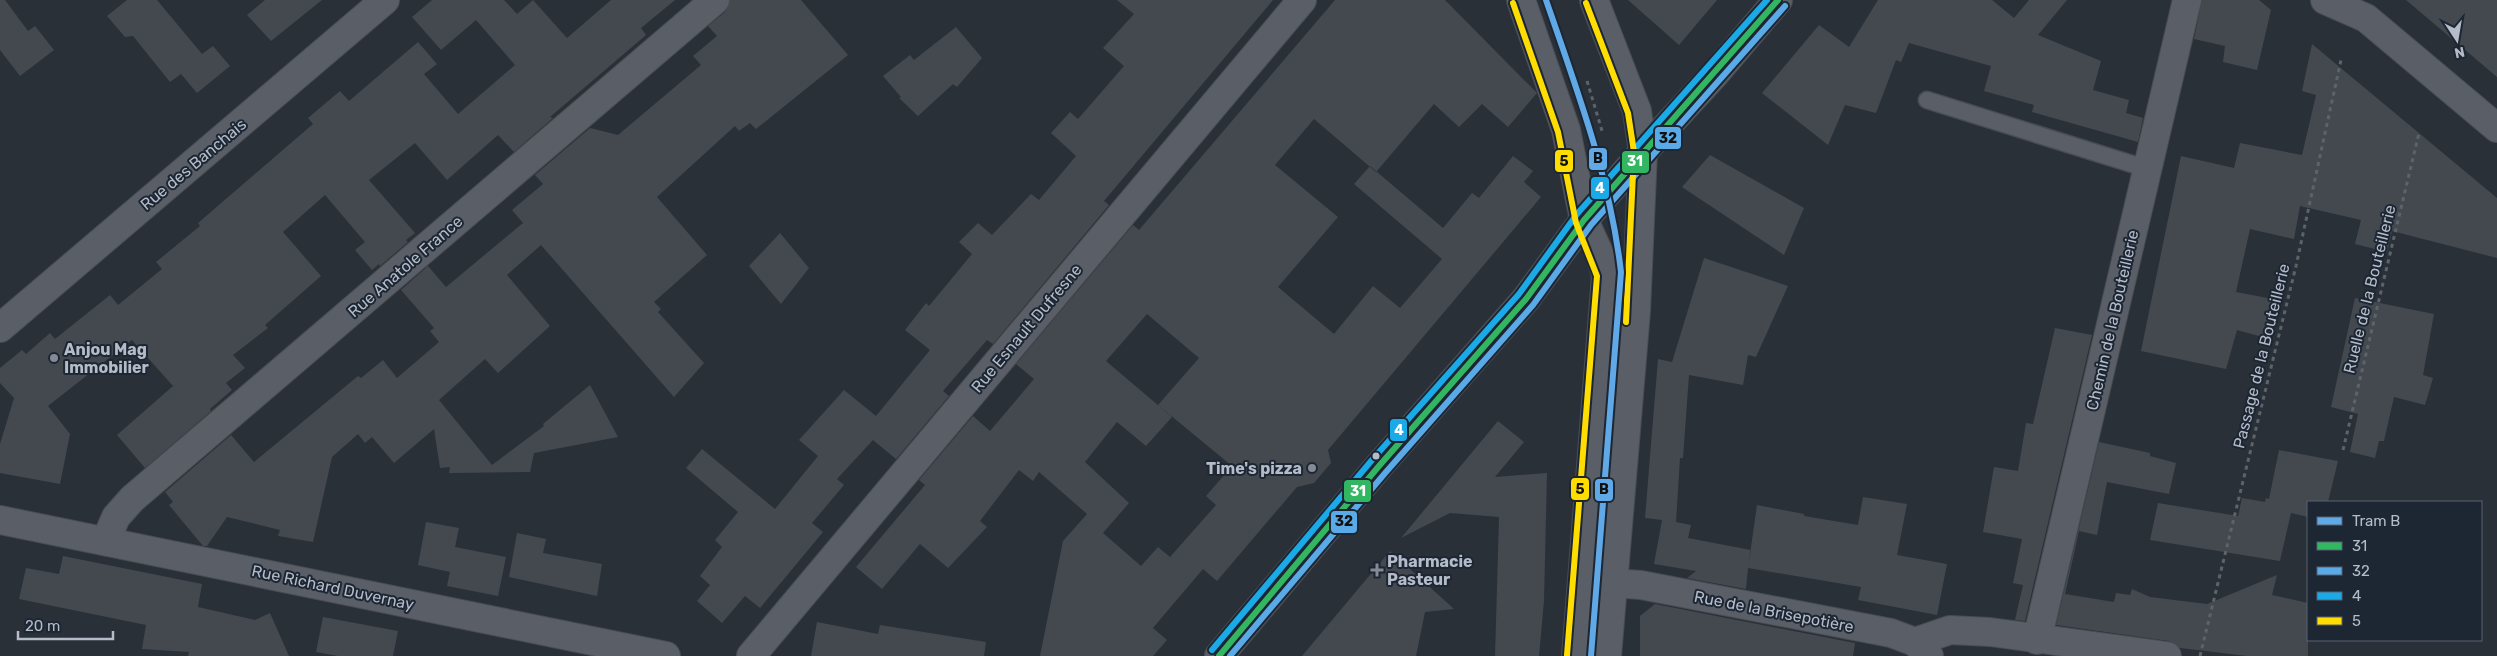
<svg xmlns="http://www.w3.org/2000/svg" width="2497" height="656" font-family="Rubik,sans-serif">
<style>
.building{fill:#444950;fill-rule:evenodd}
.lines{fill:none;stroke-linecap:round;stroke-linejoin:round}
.lane-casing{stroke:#484c53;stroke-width:19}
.street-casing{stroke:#484c53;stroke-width:30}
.secondary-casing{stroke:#484c53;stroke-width:30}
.path{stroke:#5d636a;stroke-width:3;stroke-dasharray:4 4;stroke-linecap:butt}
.lane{stroke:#5a5e66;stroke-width:16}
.street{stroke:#5a5e66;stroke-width:28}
.secondary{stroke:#595d64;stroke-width:28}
.bus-1-casing{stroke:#1d2633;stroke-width:10}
.bus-2-casing{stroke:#1d2633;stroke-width:10}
.bus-3-casing{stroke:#1d2633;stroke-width:10}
.bus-4-casing{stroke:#1d2633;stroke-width:10}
.bus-1{stroke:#33b662;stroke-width:6}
.bus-2{stroke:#5aaae7;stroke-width:6}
.bus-3{stroke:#1aaae7;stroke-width:6}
.bus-4{stroke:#fd0;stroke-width:6}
.tram-1-casing{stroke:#1d2633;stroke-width:10}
.tram-1{stroke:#60a9e6;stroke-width:6}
.poi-dot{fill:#848b96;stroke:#1d2633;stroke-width:2}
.bus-dot{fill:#b4bcc9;stroke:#1d2633;stroke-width:2}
.labels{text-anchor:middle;stroke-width:4;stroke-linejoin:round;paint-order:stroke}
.street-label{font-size:16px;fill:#b4bcc9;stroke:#1d2633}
.poi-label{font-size:16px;font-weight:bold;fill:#b4bcc9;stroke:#1d2633;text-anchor:start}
.line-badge{stroke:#1d2633;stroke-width:2}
.badge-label{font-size:14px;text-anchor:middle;font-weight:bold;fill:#fff}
.pale-badge-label{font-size:14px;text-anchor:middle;font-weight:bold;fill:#111}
</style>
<rect width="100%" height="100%" fill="#2a3038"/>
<g class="building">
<polygon points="0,0 5,0 28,31 35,26 54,50 20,76 0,50"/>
<polygon points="127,0 157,0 202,54 213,46 230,66 197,93 181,74 170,82 133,36 125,37 107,16"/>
<polygon points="265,0 322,0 271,41 247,15"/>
<polygon points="432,0 504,0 517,14 533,0 567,38 611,0 675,0 641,28 646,35 550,117 553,118 514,152 498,135 447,180 415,143 369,180 415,233 406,240 408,242 380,266 379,264 372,270 355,250 365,242 325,195 283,232 321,276 265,325 268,328 233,355 245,368 226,383 232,390 210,409 211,411 145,468 117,435 173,386 132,340 48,406 70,434 60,484 0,473 0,444 14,398 0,383 0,368 22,350 26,354 50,333 55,339 110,295 118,305 162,269 156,262 200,226 198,223 313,124 308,118 340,91 349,101 418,42 437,64 424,74 458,114 515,65 476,20 441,50 412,17"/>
<polygon points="730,0 801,0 848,55 756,129 750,123 739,131 735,126 657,197 707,255 654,302 661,309 658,312 704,363 674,397 541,245 507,275 550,326 498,373 485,359 439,400 492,465 544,426 543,424 590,385 618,437 534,453 530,472 449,473 450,467 440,468 434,429 394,463 372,437 365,443 358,434 332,457 313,542 278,536 280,530 227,517 207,546 203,546 169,505 173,502 165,492 231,435 254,462 358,376 361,378 383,360 397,378 439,342 430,331 434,328 401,290 428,266 446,287 523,223 512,210 543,184 535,175 590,128 618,135 701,65 693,56 717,36 708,26 725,12"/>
<polygon points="1117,0 1273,0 1104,201 1109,205 993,344 987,340 943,391 949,396 896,459 873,440 837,479 844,485 812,523 823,532 760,608 745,596 722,623 697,601 710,585 700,576 722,547 715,540 738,512 686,468 702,449 775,509 818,456 799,440 844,390 876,416 930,350 905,330 926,303 929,306 972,254 959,242 978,223 992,235 1031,194 1039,200 1076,156 1051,133 1070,112 1078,119 1124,66 1103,48 1134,14"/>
<path d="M 1335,0 L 1445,0 L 1537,93 L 1508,127 L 1482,104 L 1459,127 L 1434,104 L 1376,172 L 1314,119 L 1275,165 L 1338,217 L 1278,287 L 1334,334 L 1373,286 L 1400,308 L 1442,259 L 1354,184 L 1370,166 L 1443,228 L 1472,193 L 1479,198 L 1513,156 L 1533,171 L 1524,182 L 1541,197 L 1328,450 L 1331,463 L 1314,483 L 1297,487 L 1217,581 L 1203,569 L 1169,609 L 1153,628 L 1167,640 L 1153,656 L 1040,656 L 1063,541 L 1087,514 L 1039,472 L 1033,481 L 1019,470 L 980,521 L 987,527 L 948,568 L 920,544 L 882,589 L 856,567 L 925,485 L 919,480 L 973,416 L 990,431 L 1034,379 L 1016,364 L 1133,225 L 1139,230 ZM 1147,314 L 1199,358 L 1158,405 L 1232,466 L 1206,496 L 1216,505 L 1170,557 L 1158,547 L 1141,566 L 1103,533 L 1129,503 L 1085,462 L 1117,422 L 1146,446 L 1172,417 L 1106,361 Z"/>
<polygon points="1628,0 1717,0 1679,45"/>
<polygon points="1878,0 1992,0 2014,18 2029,0 2067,0 2038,35 2101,61 2093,90 2129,100 2126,113 2143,118 2138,142 2032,112 2034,105 1984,91 1991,66 1909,43 1901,62 1896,60 1876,113 1845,105 1828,145 1762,93 1819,25 1849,47"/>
<polygon points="2202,0 2259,0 2271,10 2257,70 2223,62 2225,46 2194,39"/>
<polygon points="2406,0 2497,0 2497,77 2464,49"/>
<polygon points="956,27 982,58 957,87 953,84 918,116 899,98 901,97 883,76 910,55 914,60"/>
<polygon points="2312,44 2497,198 2497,258 2392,231 2387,252 2355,244 2361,220 2300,206 2294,239 2250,229 2236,292 2278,300 2270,339 2237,330 2226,369 2141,351 2181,156 2234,168 2240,143 2302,155 2316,95 2302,91"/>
<polygon points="1710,155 1804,208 1784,255 1682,187"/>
<polygon points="780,233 809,268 781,304 749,266"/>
<polygon points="1704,258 1788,286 1756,357 1748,355 1743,385 1689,375 1683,458 1680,458 1676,522 1691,525 1688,538 1751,550 1748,568 1757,505 1804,514 1804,516 1858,525 1863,497 1907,504 1897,555 1947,564 1937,615 1858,600 1861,587 1748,568 1746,589 1687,578 1696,571 1654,564 1662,520 1645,518 1658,359 1672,362"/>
<polygon points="2355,298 2434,314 2423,375 2433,378 2425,405 2394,397 2384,441 2379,441 2375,458 2350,452 2358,414 2331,407"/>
<polygon points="2055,328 2092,335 2025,621 2015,620 2023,585 2013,583 2022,539 1983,532 1994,467 2018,471 2026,423 2033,424"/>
<polygon points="1498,421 1524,442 1495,477 1547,473 1544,601 1539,656 1495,656 1499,517 1450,513 1401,538"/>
<polygon points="2099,442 2150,453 2150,456 2176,463 2169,494 2107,482 2097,535 2079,531 2065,594 2114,602 2116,593 2130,595 2132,589 2150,597 2207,604 2277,575 2272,595 2308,603 2308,656 2247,656 2206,651 2180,648 2169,641 2056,625"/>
<polygon points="2279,450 2338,461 2328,502 2308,502 2308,517 2291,513 2280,561 2150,540 2158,503 2238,516 2242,498 2265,502 2266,498 2269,499"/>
<polygon points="426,522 459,528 455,547 506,557 498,596 447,586 450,572 418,565"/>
<polygon points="517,533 546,539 543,553 602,564 597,596 509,577"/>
<polygon points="1390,551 1454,609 1425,612 1416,656 1302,656"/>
<polygon points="63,556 202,584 198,607 255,620 270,613 289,656 188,656 189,652 142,649 146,625 19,599 26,568 59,574"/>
<polygon points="1655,604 1855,643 1853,656 1640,656 1640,616"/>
<polygon points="323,617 398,631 393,656 338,656 316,652"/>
<polygon points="817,622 878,634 880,625 986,642 984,656 811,656"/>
</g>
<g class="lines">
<defs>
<polyline id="lane" points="1927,100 2148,169"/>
<g id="street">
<polyline points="1521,0 1566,130 1584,220 1600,255 1606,275 1576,656"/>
<polyline points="1594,0 1637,111 1643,152 1636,311 1607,656"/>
<polyline points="2325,0 2366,18 2497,128"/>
<polyline points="0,328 385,0"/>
<polyline points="0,520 666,656"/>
<polyline points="106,540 116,517 132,499 715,0"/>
<polyline points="1613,583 1641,585 1891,633 1915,642 1929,656"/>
<polyline points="2037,640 2187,0"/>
<polyline points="1915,642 1950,630 1990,632 2167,656"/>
<polyline points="751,656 1302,0"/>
</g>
<polyline id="secondary" points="1219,656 1379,466 1526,299 1584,220 1643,152 1715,74 1778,0"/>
</defs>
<use href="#lane" class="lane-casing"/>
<use href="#street" class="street-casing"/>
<use href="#secondary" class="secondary-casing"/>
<g class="path">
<polyline points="1587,81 1603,134"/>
<polyline points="2343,450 2419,133"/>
<polyline points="2200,656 2296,266 2341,60"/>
</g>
<use href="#lane" class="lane"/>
<use href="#street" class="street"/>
<use href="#secondary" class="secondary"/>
<defs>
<polyline id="bus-1" points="1219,656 1379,466 1526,299 1584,220 1778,0"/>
<polyline id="bus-2" points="1230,656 1386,472 1533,305 1591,225 1785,6"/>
<polyline id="bus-3" points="1212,650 1372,460 1519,294 1577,214 1767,0"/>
<g id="bus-4">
<polyline points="1513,3 1558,132 1576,223 1597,276 1567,655"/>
<polyline points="1586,3 1628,113 1634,152 1626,322"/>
</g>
</defs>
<use href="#bus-1" class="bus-1-casing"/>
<use href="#bus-2" class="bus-2-casing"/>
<use href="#bus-3" class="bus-3-casing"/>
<use href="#bus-4" class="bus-4-casing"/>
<use href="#bus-1" class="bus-1"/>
<use href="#bus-2" class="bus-2"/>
<use href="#bus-3" class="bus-3"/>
<use href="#bus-4" class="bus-4"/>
<defs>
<path id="tram-1" d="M 1546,0 C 1577,90 1610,177 1621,272 L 1591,656"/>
</defs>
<use href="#tram-1" class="tram-1-casing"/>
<use href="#tram-1" class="tram-1"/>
</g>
<g class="poi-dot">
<circle cx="54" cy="358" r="5"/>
<circle cx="1312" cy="468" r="5"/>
<path d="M1374.5 562.5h5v5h5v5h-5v5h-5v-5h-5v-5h5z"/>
</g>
<circle class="bus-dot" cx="1376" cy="456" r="4.5"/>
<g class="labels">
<g class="street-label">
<text transform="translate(193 164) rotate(-40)" y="6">Rue des Banchais</text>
<text transform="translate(405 266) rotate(-41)" y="6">Rue Anatole France</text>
<text transform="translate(2369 289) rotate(-76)" y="6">Ruelle de la Bouteillerie</text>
<text transform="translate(2112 320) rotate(-77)" y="6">Chemin de la Bouteillerie</text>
<text transform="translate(1026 328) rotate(-50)" y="6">Rue Esnault Dufresne</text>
<text transform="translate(2261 356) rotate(-76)" y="6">Passage de la Bouteillerie</text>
<text transform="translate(333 587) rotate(12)" y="6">Rue Richard Duvernay</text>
<text transform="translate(1774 611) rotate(11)" y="6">Rue de la Brisepotière</text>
</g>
<g class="poi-label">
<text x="64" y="355">Anjou Mag<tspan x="64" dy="18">Immobilier</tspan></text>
<text x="1302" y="474" text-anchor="end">Time's pizza</text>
<text x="1387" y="567">Pharmacie<tspan x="1387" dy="18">Pasteur</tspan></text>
</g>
</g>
<g class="line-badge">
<rect x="1654" y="126" width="28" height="24" rx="5" fill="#5aaae7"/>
<rect x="1588" y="147" width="20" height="24" rx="5" fill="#60a9e6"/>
<rect x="1554" y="149" width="20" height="24" rx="5" fill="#fd0"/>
<rect x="1621" y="150" width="29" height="24" rx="5" fill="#33b662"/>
<rect x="1590" y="176" width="20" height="24" rx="5" fill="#1aaae7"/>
<rect x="1389" y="418" width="19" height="24" rx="5" fill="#1aaae7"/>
<rect x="1570" y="477" width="20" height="24" rx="5" fill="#fd0"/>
<rect x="1594" y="478" width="20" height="24" rx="5" fill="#60a9e6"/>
<rect x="1343" y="479" width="29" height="24" rx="5" fill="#33b662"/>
<rect x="1330" y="510" width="28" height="24" rx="5" fill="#5aaae7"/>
</g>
<g class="badge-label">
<text x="1635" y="166">31</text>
<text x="1600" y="193">4</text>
<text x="1399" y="435">4</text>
<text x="1358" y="496">31</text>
</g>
<g class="pale-badge-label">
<text x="1668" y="143">32</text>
<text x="1598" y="163">B</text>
<text x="1564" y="166">5</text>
<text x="1580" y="494">5</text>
<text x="1604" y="494">B</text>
<text x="1344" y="526">32</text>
</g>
<rect x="2307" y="501" width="175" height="140" fill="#1d2633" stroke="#59626f"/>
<rect x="2317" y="517" width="25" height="8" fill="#60a9e6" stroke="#59626f"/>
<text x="2352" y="526" font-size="15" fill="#b4bcc9">Tram B</text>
<rect x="2317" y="542" width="25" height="8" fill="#33b662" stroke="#59626f"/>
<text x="2352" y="551" font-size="15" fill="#b4bcc9">31</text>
<rect x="2317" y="567" width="25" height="8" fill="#5aaae7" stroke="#59626f"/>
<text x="2352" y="576" font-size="15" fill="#b4bcc9">32</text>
<rect x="2317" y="592" width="25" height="8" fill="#1aaae7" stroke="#59626f"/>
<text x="2352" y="601" font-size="15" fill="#b4bcc9">4</text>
<rect x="2317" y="617" width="25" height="8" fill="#ffdd00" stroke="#59626f"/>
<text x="2352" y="626" font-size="15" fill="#b4bcc9">5</text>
<g transform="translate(2457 40) rotate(168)" stroke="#1d2633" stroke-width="4" paint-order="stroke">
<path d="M0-4L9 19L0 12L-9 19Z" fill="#b4bcc9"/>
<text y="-8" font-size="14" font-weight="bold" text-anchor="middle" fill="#b4bcc9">N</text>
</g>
<path d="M18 631v8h95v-8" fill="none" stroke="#b4bcc9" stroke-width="2.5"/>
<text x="25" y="631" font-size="15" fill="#b4bcc9" stroke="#1d2633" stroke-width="4" paint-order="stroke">20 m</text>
</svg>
